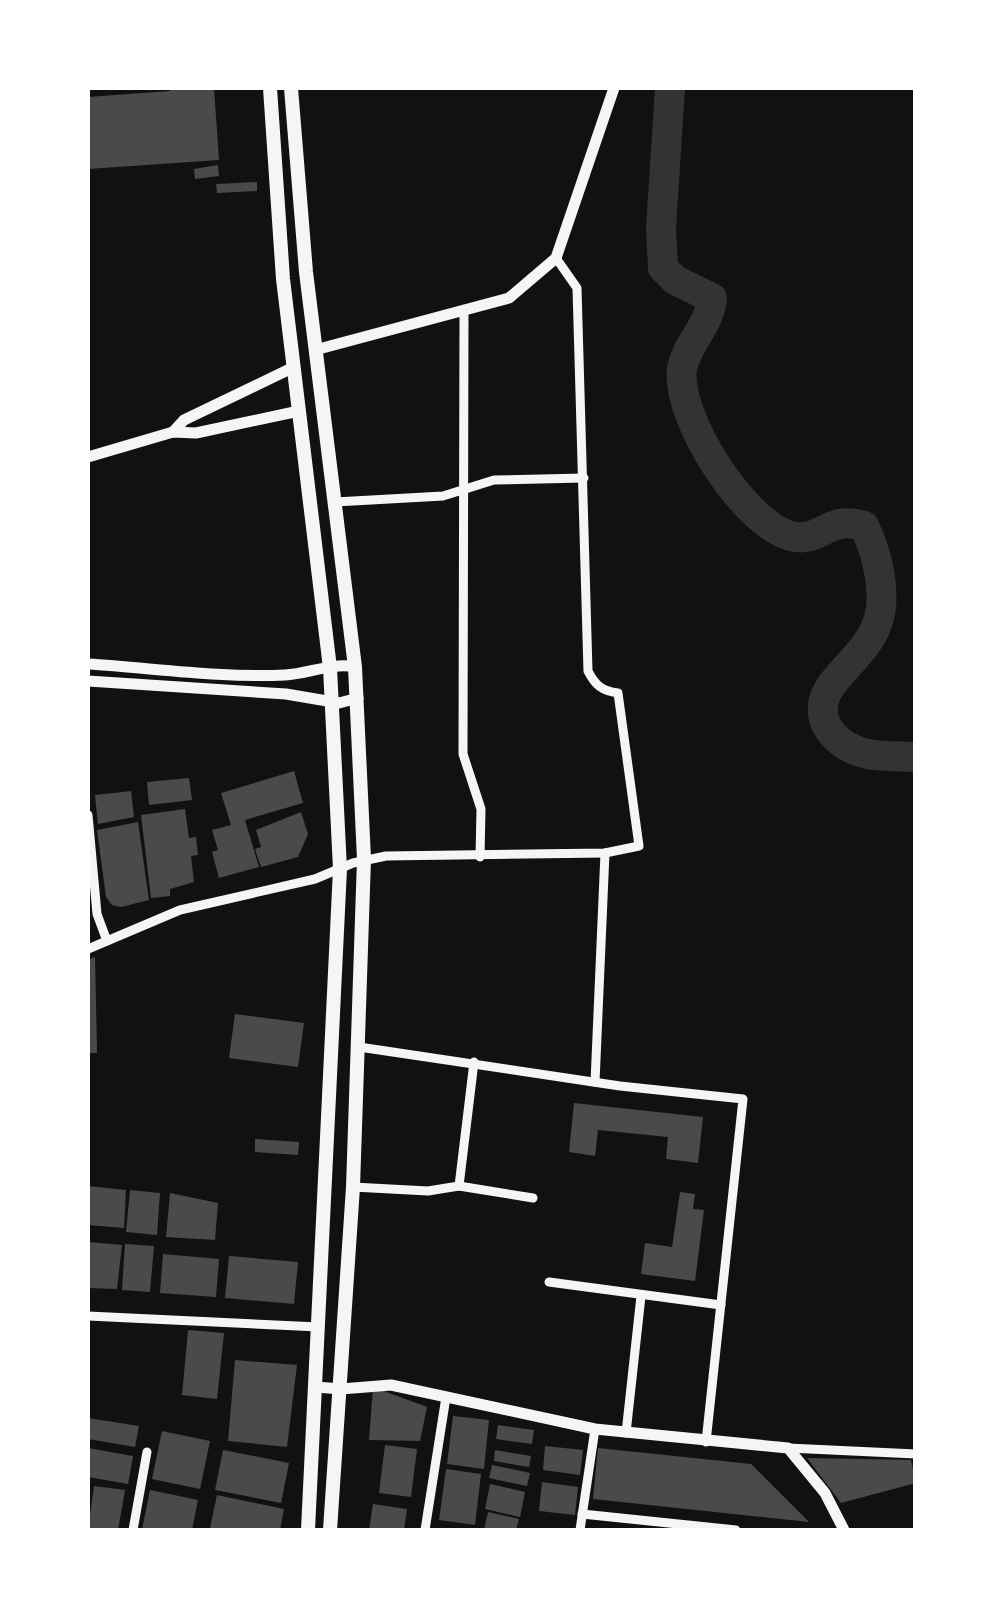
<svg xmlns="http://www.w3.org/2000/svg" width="1003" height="1618" font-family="Literata,serif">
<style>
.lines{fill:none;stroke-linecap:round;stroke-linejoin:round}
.river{stroke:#333;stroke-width:30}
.building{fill:#4a4a4a}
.minor{stroke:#f5f5f5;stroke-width:9}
.tertiary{stroke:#f5f5f5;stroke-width:11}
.primary{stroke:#f5f5f5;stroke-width:14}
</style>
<rect width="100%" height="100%" fill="#111"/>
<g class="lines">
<path class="river" d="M 670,88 L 661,228 L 663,268 L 675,280 L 712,298 C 710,325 687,343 682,368 C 675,416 744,524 791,536 C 820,544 829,514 864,526 C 877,552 888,595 877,624 C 868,649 845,666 830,687 C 809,719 837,748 868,754 C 883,757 900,756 916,757"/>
</g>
<g class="building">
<polygon points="169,88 214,88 219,160 88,169 88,97 170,91"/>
<polygon points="218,165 219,176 195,179 194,169"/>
<polygon points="257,182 257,191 217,193 216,184"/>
<polygon points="294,771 303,803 245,820 259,867 219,878 212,852 218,850 212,830 231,825 221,793"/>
<polygon points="189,778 192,800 149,805 147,782"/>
<polygon points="131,791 134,817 98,824 95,795"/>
<polygon points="185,809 189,838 196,837 198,855 191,856 194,882 170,889 170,896 151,898 141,815"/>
<polygon points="301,812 308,834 298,857 261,867 255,849 261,847 256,830"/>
<polygon points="138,822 149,900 121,907 112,905 106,897 97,830"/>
<polygon points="95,957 97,1053 88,1053 88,960"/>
<polygon points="235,1014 304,1023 298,1067 229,1058"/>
<polygon points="574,1103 703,1117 698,1163 666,1159 668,1137 598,1130 595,1156 569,1152"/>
<polygon points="255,1139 299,1142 298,1155 255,1152"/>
<polygon points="88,1186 126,1190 124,1228 88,1225"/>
<polygon points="130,1190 160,1193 157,1235 126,1232"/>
<polygon points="680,1192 695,1194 693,1209 704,1210 695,1281 641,1274 645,1243 672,1247"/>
<polygon points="170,1193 218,1203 215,1240 166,1237"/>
<polygon points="88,1242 122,1245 117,1289 88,1288"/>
<polygon points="125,1244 154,1246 150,1292 122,1290"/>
<polygon points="163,1254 219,1259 216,1297 160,1293"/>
<polygon points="229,1256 298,1262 294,1304 225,1298"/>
<polygon points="188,1330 224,1333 217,1399 182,1395"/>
<polygon points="235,1360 297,1365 287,1447 228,1441"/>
<polygon points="373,1387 427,1407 420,1441 369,1440"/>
<polygon points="453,1416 489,1420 484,1469 447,1464"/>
<polygon points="88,1418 139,1426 135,1447 88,1439"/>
<polygon points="498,1425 534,1430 532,1444 496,1439"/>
<polygon points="162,1431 210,1441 200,1489 152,1479"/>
<polygon points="385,1445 417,1449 411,1497 379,1493"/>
<polygon points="545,1446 583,1450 580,1475 543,1470"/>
<polygon points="88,1448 133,1456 128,1484 88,1477"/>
<polygon points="598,1448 751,1464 809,1522 593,1499"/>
<polygon points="223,1450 289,1463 281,1503 215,1490"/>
<polygon points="495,1450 531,1456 529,1467 494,1461"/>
<polygon points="807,1458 911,1460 916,1483 841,1503"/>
<polygon points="492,1465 530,1473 527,1486 489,1478"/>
<polygon points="446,1469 481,1474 475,1525 439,1520"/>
<polygon points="542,1482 578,1487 575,1515 539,1511"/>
<polygon points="490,1484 525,1492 520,1517 485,1509"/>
<polygon points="94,1486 125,1490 118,1530 88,1530"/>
<polygon points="150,1490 198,1500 192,1530 142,1530"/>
<polygon points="217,1495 284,1509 280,1530 210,1528"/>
<polygon points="373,1504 407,1509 404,1530 369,1530"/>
<polygon points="488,1512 519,1519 516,1530 484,1530"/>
</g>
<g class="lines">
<g class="minor">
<polyline points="464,311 463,754 481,809 480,857"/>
<polyline points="335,502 443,496 494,480 584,478"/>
<polyline points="88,815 97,914 107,941"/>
<path d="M 88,949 L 180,910 L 315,879 L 353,863 L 386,856 L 605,853 L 639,846 L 618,693 C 602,691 595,685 588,671 L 577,288 L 556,258"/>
<polyline points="359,1047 620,1086 743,1099 706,1442"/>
<polyline points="595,1082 605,853"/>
<polyline points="459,1186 474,1062"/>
<polyline points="353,1187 428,1191 459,1186 533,1198"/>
<polyline points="549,1282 721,1305"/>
<polyline points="88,1316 319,1327"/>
<polyline points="626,1433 641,1296"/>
<polyline points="788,1448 916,1454"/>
<polyline points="582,1514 736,1530"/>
<polyline points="133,1530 147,1452"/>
<polyline points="425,1530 446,1397"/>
<polyline points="580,1530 595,1429"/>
</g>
<g class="tertiary">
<polyline points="315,350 509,298 556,258 614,88"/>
<polyline points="173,432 184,420 294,367"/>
<polyline points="88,457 173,432 196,433 299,411"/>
<path d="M 88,664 C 153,668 220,678 285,675 C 308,674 333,662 355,667"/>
<polyline points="88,681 286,694 339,703 358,698"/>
<polyline points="316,1387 341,1389 391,1385 595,1429 788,1448 825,1493 844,1530"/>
</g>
<g class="primary">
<polyline points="270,88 283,279 330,668 340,869 308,1530"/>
<polyline points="291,88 306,272 355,667 364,859 353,1187 330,1530"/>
</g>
</g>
<rect width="1003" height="1618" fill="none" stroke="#ffffff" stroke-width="180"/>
</svg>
